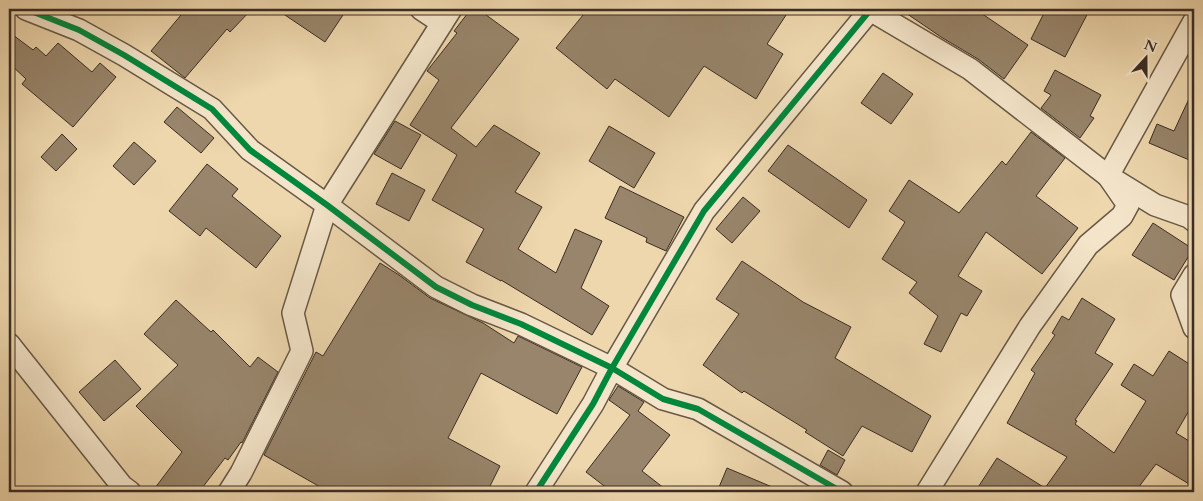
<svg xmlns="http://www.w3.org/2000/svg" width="1203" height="501" font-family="Cardo,serif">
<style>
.building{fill:#98856b;stroke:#3b2d24}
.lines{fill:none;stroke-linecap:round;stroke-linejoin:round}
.street-casing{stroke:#685846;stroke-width:24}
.street{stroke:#f4e5ca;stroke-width:21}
.cycleway-casing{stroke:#f4e5ca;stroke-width:9}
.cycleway{stroke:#00873e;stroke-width:6}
</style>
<rect width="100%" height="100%" fill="#eed7ad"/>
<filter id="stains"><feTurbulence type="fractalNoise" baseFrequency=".004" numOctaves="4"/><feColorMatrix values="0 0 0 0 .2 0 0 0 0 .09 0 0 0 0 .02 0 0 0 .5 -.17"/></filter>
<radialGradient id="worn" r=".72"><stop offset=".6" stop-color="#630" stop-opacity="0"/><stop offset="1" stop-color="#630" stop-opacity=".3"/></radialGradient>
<g class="building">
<polygon points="186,9 252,9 230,32 227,29 185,78 151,51"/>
<polygon points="276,9 347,9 325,42"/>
<polygon points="471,9 478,9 519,39 451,128 476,147 494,125 540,153 515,192 542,207 518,249 556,273 575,229 602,241 581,288 609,306 592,335 501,280 501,281 466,262 484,229 432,200 457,155 410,125 439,80 427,71 457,33 454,31"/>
<polygon points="588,9 790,9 767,44 783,54 756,99 704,66 669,117 615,79 607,89 556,48"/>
<polygon points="900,9 975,9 1028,45 1004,79 978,59 941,37"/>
<polygon points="1046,9 1090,9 1065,57 1031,39"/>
<polygon points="9,32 33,50 36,47 46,56 58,43 92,72 100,63 116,77 73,127 22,84 26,79 9,63"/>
<polygon points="1055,70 1101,95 1090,116 1094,118 1080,138 1041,108 1051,95 1044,91"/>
<polygon points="883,73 913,94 891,124 861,103"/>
<polygon points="1194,88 1194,162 1149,143 1157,124 1174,131"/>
<polygon points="177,107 214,138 201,153 164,122"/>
<polygon points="395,121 421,135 401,169 374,154"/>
<polygon points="609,126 655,153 634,188 589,161"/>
<polygon points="1031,132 1065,158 1036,196 1078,228 1042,274 986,232 958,276 982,291 967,316 961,313 941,352 924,344 938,316 909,293 917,282 882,259 905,222 889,211 909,180 959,213 1002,161 1006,165"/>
<polygon points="62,134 77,149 56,171 41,157"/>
<polygon points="134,142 156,161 134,185 113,166"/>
<polygon points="788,145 867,200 849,228 768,171"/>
<polygon points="207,164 238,189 232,196 281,236 256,268 206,228 200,236 169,211"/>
<polygon points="392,173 425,190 409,221 376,204"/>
<polygon points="620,186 684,217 666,251 646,242 647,238 605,218"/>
<polygon points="743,197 760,211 732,243 716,229"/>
<polygon points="1153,223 1193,249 1174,280 1132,255"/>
<polygon points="742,261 803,302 851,327 835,358 931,416 912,452 862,426 843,456 805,432 807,430 744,391 742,393 703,365 739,314 716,299"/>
<polygon points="380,263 399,275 430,298 483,323 514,343 518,336 582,367 557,414 481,373 448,438 500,466 487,492 329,492 264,455 316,352 323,356"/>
<polygon points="1082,298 1115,319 1095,353 1113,364 1075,420 1077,421 1075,424 1114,453 1146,401 1121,385 1134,364 1153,376 1169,351 1194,367 1194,402 1176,433 1194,444 1194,487 1156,464 1135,492 975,492 997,458 1045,488 1067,457 1007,423 1035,373 1031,370 1055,335 1052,333 1062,316 1069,320"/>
<polygon points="176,300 211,332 213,330 250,367 258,357 278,372 242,443 241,442 228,460 225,458 199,492 152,492 182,452 136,406 178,365 144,334"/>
<polygon points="115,360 141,389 104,421 79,392"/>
<polygon points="618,386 644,402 638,411 670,435 642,471 669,492 612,492 586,472 630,415 609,400"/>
<polygon points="828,450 845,460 837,475 820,465"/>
<polygon points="727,468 784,492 717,492"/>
</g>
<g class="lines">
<defs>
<g id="street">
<polyline points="26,9 79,30 124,55 212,109 250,150 327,205 436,287 472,305 521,324 612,368 663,399 698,409 842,492"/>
<polyline points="421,9 442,23"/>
<polyline points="870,10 970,69 1108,176 1155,205 1189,217 1194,221"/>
<polyline points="1194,275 1182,295 1194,328"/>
<polyline points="9,344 122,486 130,492"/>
<polyline points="229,492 241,473 302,351 293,313 327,205 451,9"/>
<polyline points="536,492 593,404 612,368 704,211 871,9"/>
<polyline points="927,492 1030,326 1088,245 1122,216 1128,205 1108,176 1194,21"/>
</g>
</defs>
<use href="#street" class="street-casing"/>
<use href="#street" class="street"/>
<defs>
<g id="cycleway">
<polyline points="26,9 79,30 124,55 212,109 250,150 327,205 436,287 472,305 521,324 612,368 663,399 698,409 842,492"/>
<polyline points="536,492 593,404 612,368 704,211 871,9"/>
</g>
</defs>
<use href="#cycleway" class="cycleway-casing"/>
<use href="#cycleway" class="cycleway"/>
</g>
<rect width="1203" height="501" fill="none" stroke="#eed7ad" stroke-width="30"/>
<rect x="10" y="10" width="1183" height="481" fill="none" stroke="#3b2d24" stroke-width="2.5"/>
<rect x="15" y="15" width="1173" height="471" fill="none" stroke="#3b2d24"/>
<g transform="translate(1146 58) rotate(21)" stroke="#f4e5ca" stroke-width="4" paint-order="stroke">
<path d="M0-4L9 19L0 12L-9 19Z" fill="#3b2d24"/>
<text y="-8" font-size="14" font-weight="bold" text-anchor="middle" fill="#3b2d24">N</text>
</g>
<rect width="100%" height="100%" filter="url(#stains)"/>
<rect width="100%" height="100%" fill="url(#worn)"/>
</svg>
